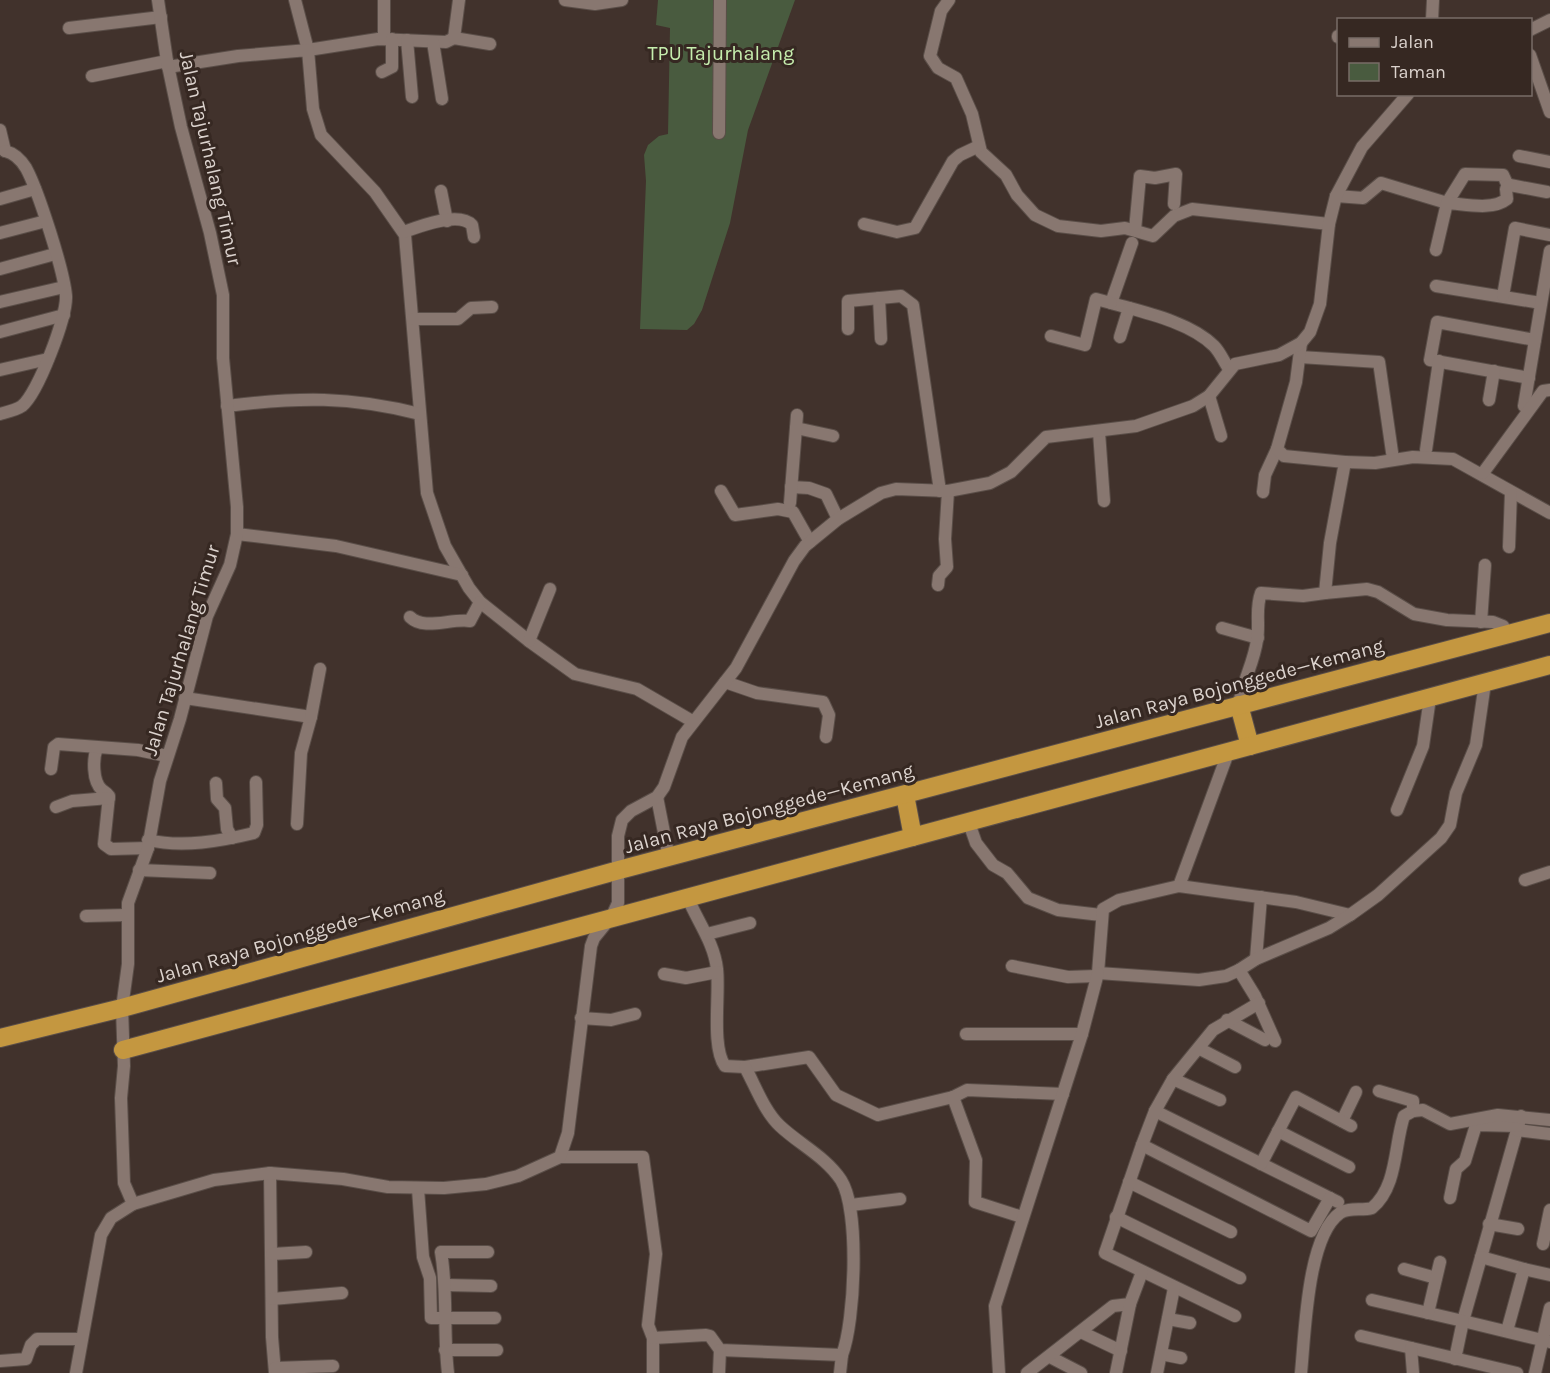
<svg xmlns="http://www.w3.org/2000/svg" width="1550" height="1373" font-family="Karla,sans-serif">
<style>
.green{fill:#495b3f}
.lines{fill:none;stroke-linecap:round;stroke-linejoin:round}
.minor-casing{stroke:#5a4e48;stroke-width:14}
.highway-casing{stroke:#5a4e48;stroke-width:20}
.minor{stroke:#887770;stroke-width:12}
.highway{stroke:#c49740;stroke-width:18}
.labels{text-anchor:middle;stroke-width:6;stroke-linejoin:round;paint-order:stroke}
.park-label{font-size:20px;fill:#c6eeae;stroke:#362822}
.street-label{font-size:20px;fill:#dcd3ce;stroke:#362822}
</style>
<rect width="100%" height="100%" fill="#41322c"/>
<polygon class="green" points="658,0 795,0 748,130 730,223 702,310 694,324 687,330 640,329 646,181 644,155 648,145 659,136 668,134 670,28 656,25"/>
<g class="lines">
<defs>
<g id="minor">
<polyline points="295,0 308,50 378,39 446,42 454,38 490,44"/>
<polyline points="384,0 384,39"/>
<polyline points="565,0 595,4 622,0"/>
<polyline points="949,0 941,11 930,56 938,68 956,78 972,114 981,152 1006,175 1017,195 1035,215 1058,226 1101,231 1125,228 1153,236 1174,216 1192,209 1329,224"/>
<polyline points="1432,20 1433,0"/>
<polyline points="69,28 161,17"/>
<polyline points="1530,30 1550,20"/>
<polyline points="1338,36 1338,37"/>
<polyline points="454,38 459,0"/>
<polyline points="407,40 412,97"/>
<polyline points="433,42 442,99"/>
<polyline points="1530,55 1550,112"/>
<polyline points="168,67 238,56 308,50 313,109 321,135 375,192 405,235 427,493 445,546 469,588 480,602 529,641 575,674 637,689 692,721"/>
<polyline points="382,72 392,67 392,39"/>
<polyline points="92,76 167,61"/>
<polyline points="0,130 5,151"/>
<polyline points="719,133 720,0"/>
<polyline points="1519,156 1550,162"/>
<polyline points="441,191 447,221"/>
<polyline points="1336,196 1363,198 1381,183 1447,203 1465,174 1503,175 1508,186"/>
<polyline points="0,199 35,189"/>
<polyline points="864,224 897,232 915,228 953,161 960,155 979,146"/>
<polyline points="1135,230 1140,176 1155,178 1176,174 1174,204"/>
<path d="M 404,232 C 420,226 459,211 472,225 L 474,237"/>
<polyline points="0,233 46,221"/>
<path d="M 1132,243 L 1111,303 C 1143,312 1190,322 1214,346 C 1220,352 1224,362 1229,369"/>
<path d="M 1436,250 L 1447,203 C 1465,204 1492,211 1507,199 L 1506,189 L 1510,185 L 1547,192"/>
<polyline points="0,269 55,254"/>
<polyline points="1436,286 1541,303"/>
<polyline points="1503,296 1515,228 1550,235"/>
<polyline points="879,298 881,339"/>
<polyline points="0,302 64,287"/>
<polyline points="413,319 458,319 471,308 492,307"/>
<polyline points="848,329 848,301 901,296 913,305 940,491"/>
<polyline points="0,332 64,315"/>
<polyline points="1051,336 1085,345 1096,299 1111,303"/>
<polyline points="1120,337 1129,308"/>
<polyline points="1300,357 1379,362 1393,459"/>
<polyline points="0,370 48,359"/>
<polyline points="1529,378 1430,360 1437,322 1535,340"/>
<polyline points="1209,396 1221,436"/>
<polyline points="1489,400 1494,371"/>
<path d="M 227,406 C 299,397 349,396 420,414"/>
<polyline points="1524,406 1550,251"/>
<path d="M 0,414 C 7,412 16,410 22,406 C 38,393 67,317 66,296 C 64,271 38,190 26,168 C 21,160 14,153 5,151"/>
<polyline points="796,428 833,436"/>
<polyline points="1099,432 1104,501"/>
<polyline points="1426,450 1439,361"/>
<polyline points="1345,462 1375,463 1413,457 1453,459 1550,513"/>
<polyline points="1483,473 1543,391 1550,390"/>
<polyline points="791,487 809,488 826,494 838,519"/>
<polyline points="721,491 735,515 778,509 793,512 810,542"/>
<polyline points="1263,492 1265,475 1277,449"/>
<polyline points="790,503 797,415"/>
<polyline points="237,534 336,546 462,575"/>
<polyline points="1509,547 1511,492"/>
<polyline points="938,585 939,576 947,567 945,539 948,491"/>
<polyline points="1325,593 1367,589 1378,592 1414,614 1447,620 1493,622 1503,626 1508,635"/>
<path d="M 410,617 C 424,631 451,618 470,621 L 480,602"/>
<polyline points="1481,622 1485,565"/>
<polyline points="1222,628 1258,638"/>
<polyline points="529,641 550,589"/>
<polyline points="725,682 757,693 823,702 829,715 826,737"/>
<polyline points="185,698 311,717 301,753 297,824"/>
<path d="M 1239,705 C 1242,682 1254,663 1257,640 C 1260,624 1255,609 1261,593 L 1303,596 L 1325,593 L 1330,543 L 1345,462 L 1284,456 L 1277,449 L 1296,382 L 1301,343"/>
<polyline points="311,717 320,669"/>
<path d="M 97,748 C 93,758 92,781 102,790 C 105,792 107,793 109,796 L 104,844 L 111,849 L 148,848"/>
<polyline points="51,769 54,747 58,744 138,750 167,756"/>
<polyline points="216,783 217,799 225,808 227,829 232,838"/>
<polyline points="657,797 669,858"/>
<polyline points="56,807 72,801 109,798"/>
<polyline points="1397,810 1423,746 1430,698"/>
<polyline points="969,823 976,843 993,865 1007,873 1028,898 1058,910 1101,915"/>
<path d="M 148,840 C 183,848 221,841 254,833 L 257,825 L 256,782"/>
<polyline points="139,870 210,873"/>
<polyline points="1525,880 1550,872"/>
<polyline points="1179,886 1228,753"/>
<path d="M 687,896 C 697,921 714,942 717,969 C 720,994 711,1047 725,1066 L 745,1067 L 809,1057 L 836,1095 L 878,1115 L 953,1097 L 967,1090 L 1063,1094"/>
<polyline points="86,916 127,915"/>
<polyline points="707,934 750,923"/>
<polyline points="1256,959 1261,897"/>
<polyline points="1012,966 1068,977 1096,976"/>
<polyline points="1239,970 1226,976 1199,980 1098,973 1103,909 1119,900 1179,886 1296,902 1350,915"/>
<polyline points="664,974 686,978 717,972"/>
<polyline points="581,1018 611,1020 635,1014"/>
<polyline points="1227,1020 1265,1040"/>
<polyline points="966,1034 1082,1034"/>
<polyline points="1275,1041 1255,996 1239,970 1256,959 1329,928 1350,915 1378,895 1441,838 1450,825 1456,793 1476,745 1485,683"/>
<polyline points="1200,1049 1235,1067"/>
<path d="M 745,1067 C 755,1085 764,1111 780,1126 C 799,1144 826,1157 841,1180 C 860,1210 855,1322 842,1355"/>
<polyline points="1173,1079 1220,1100"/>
<polyline points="1379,1091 1413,1101 1413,1111"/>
<polyline points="953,1097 976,1160 975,1202 1022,1217"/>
<polyline points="1155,1111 1338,1202"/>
<polyline points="1521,1116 1463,1321 1550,1342"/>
<polyline points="1342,1121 1356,1092"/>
<polyline points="1517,1130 1550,1134"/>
<polyline points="1278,1131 1349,1167"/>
<polyline points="1142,1145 1311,1231 1330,1198"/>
<polyline points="560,1157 643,1157 656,1254 648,1325 653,1338 653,1373"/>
<polyline points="1261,1164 1296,1097 1351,1126"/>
<polyline points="270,1173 272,1337 275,1373"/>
<polyline points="1129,1182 1231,1232"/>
<polyline points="418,1189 423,1257 430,1278 431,1318 495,1318"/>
<polyline points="1450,1198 1456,1169 1465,1161 1476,1125 1518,1126"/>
<polyline points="133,1204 124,1183 121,1098 124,1066 122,1008 128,964 128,903 148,848 160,781 180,719 207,616 230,565 237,534 237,507 223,358 223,295 210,233 181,127 167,61 158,0"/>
<polyline points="851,1205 900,1199"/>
<polyline points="1116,1217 1240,1278"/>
<polyline points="1489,1224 1518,1229"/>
<polyline points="1543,1244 1550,1210"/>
<polyline points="272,1254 306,1252"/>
<polyline points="1481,1257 1524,1269"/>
<polyline points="1404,1269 1436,1278"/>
<polyline points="445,1285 491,1286"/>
<polyline points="272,1299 342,1293"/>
<polyline points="1372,1300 1463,1321 1455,1359"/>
<polyline points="1428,1313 1440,1262"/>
<polyline points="1235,1316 1105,1253 1142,1145 1155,1111 1173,1079 1213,1030 1259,1003"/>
<polyline points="1168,1319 1190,1323"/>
<polyline points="1507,1331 1524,1269 1550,1275"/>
<polyline points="1081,1332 1121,1351"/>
<polyline points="1361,1336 1517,1373"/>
<polyline points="653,1338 706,1335 710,1336 720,1350 842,1355 840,1373"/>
<polyline points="1411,1348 1413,1373"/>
<polyline points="445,1350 497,1350"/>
<polyline points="1161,1354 1181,1358"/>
<polyline points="1050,1357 1081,1373"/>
<polyline points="0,1361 26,1359 31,1345 37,1339 81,1339"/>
<polyline points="275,1368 333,1366"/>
<polyline points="76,1373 101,1235 111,1218 133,1204 214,1180 270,1173 343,1179 388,1187 444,1188 486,1184 518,1176 560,1157 568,1133 591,946 594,938 612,916 618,903 618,836 622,820 631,811 657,797 664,787 682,737 736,668 794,561 805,546 838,519 881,493 896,489 948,491 990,483 1011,472 1046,437 1136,426 1193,406 1209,396 1235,364 1279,355 1301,343 1310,332 1320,304 1329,224 1336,196 1362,147 1408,94"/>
<path d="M 448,1373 C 443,1333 448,1292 441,1252 L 488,1252"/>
<polyline points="719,1373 720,1350"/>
<polyline points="999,1373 995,1306 1082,1034 1098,973"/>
<polyline points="1027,1373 1113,1306 1130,1304 1142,1272"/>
<polyline points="1116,1373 1130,1304"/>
<polyline points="1157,1373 1174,1288"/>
<path d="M 1301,1373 C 1305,1334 1307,1236 1340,1213 C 1349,1207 1362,1211 1372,1208 C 1398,1186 1394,1145 1404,1116 L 1413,1111 L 1423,1110 L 1450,1124 L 1498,1115 L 1550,1120"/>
<polyline points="1535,1373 1550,1308"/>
</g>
<g id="highway">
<polyline points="1239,705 1250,746"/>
<polyline points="905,795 913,837"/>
<polyline points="0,1038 122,1008 619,870 1550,623"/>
<polyline points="123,1050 1550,665"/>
</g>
</defs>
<use href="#minor" class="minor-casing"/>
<use href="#highway" class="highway-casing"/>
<use href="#minor" class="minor"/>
<use href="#highway" class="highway"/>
</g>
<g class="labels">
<g class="park-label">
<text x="721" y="60">TPU Tajurhalang</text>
</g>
<g class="street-label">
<text transform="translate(211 158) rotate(77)" y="7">Jalan Tajurhalang Timur</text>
<text transform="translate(181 650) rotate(-73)" y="7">Jalan Tajurhalang Timur</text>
<text transform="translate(1239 683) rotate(-15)" y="7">Jalan Raya Bojonggede—Kemang</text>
<text transform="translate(769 808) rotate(-15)" y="7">Jalan Raya Bojonggede—Kemang</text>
<text transform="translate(300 935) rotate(-16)" y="7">Jalan Raya Bojonggede—Kemang</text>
</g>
</g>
<rect x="1337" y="18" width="195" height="78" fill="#362822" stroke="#786c67" stroke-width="1.5"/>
<rect x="1349" y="38" width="30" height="9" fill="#887770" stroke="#786c67" stroke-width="1.5"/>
<text x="1391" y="48" font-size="18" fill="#dcd3ce">Jalan</text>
<rect x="1349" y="63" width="30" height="18" fill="#495b3f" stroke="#786c67" stroke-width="1.5"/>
<text x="1391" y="78" font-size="18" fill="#dcd3ce">Taman</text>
</svg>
